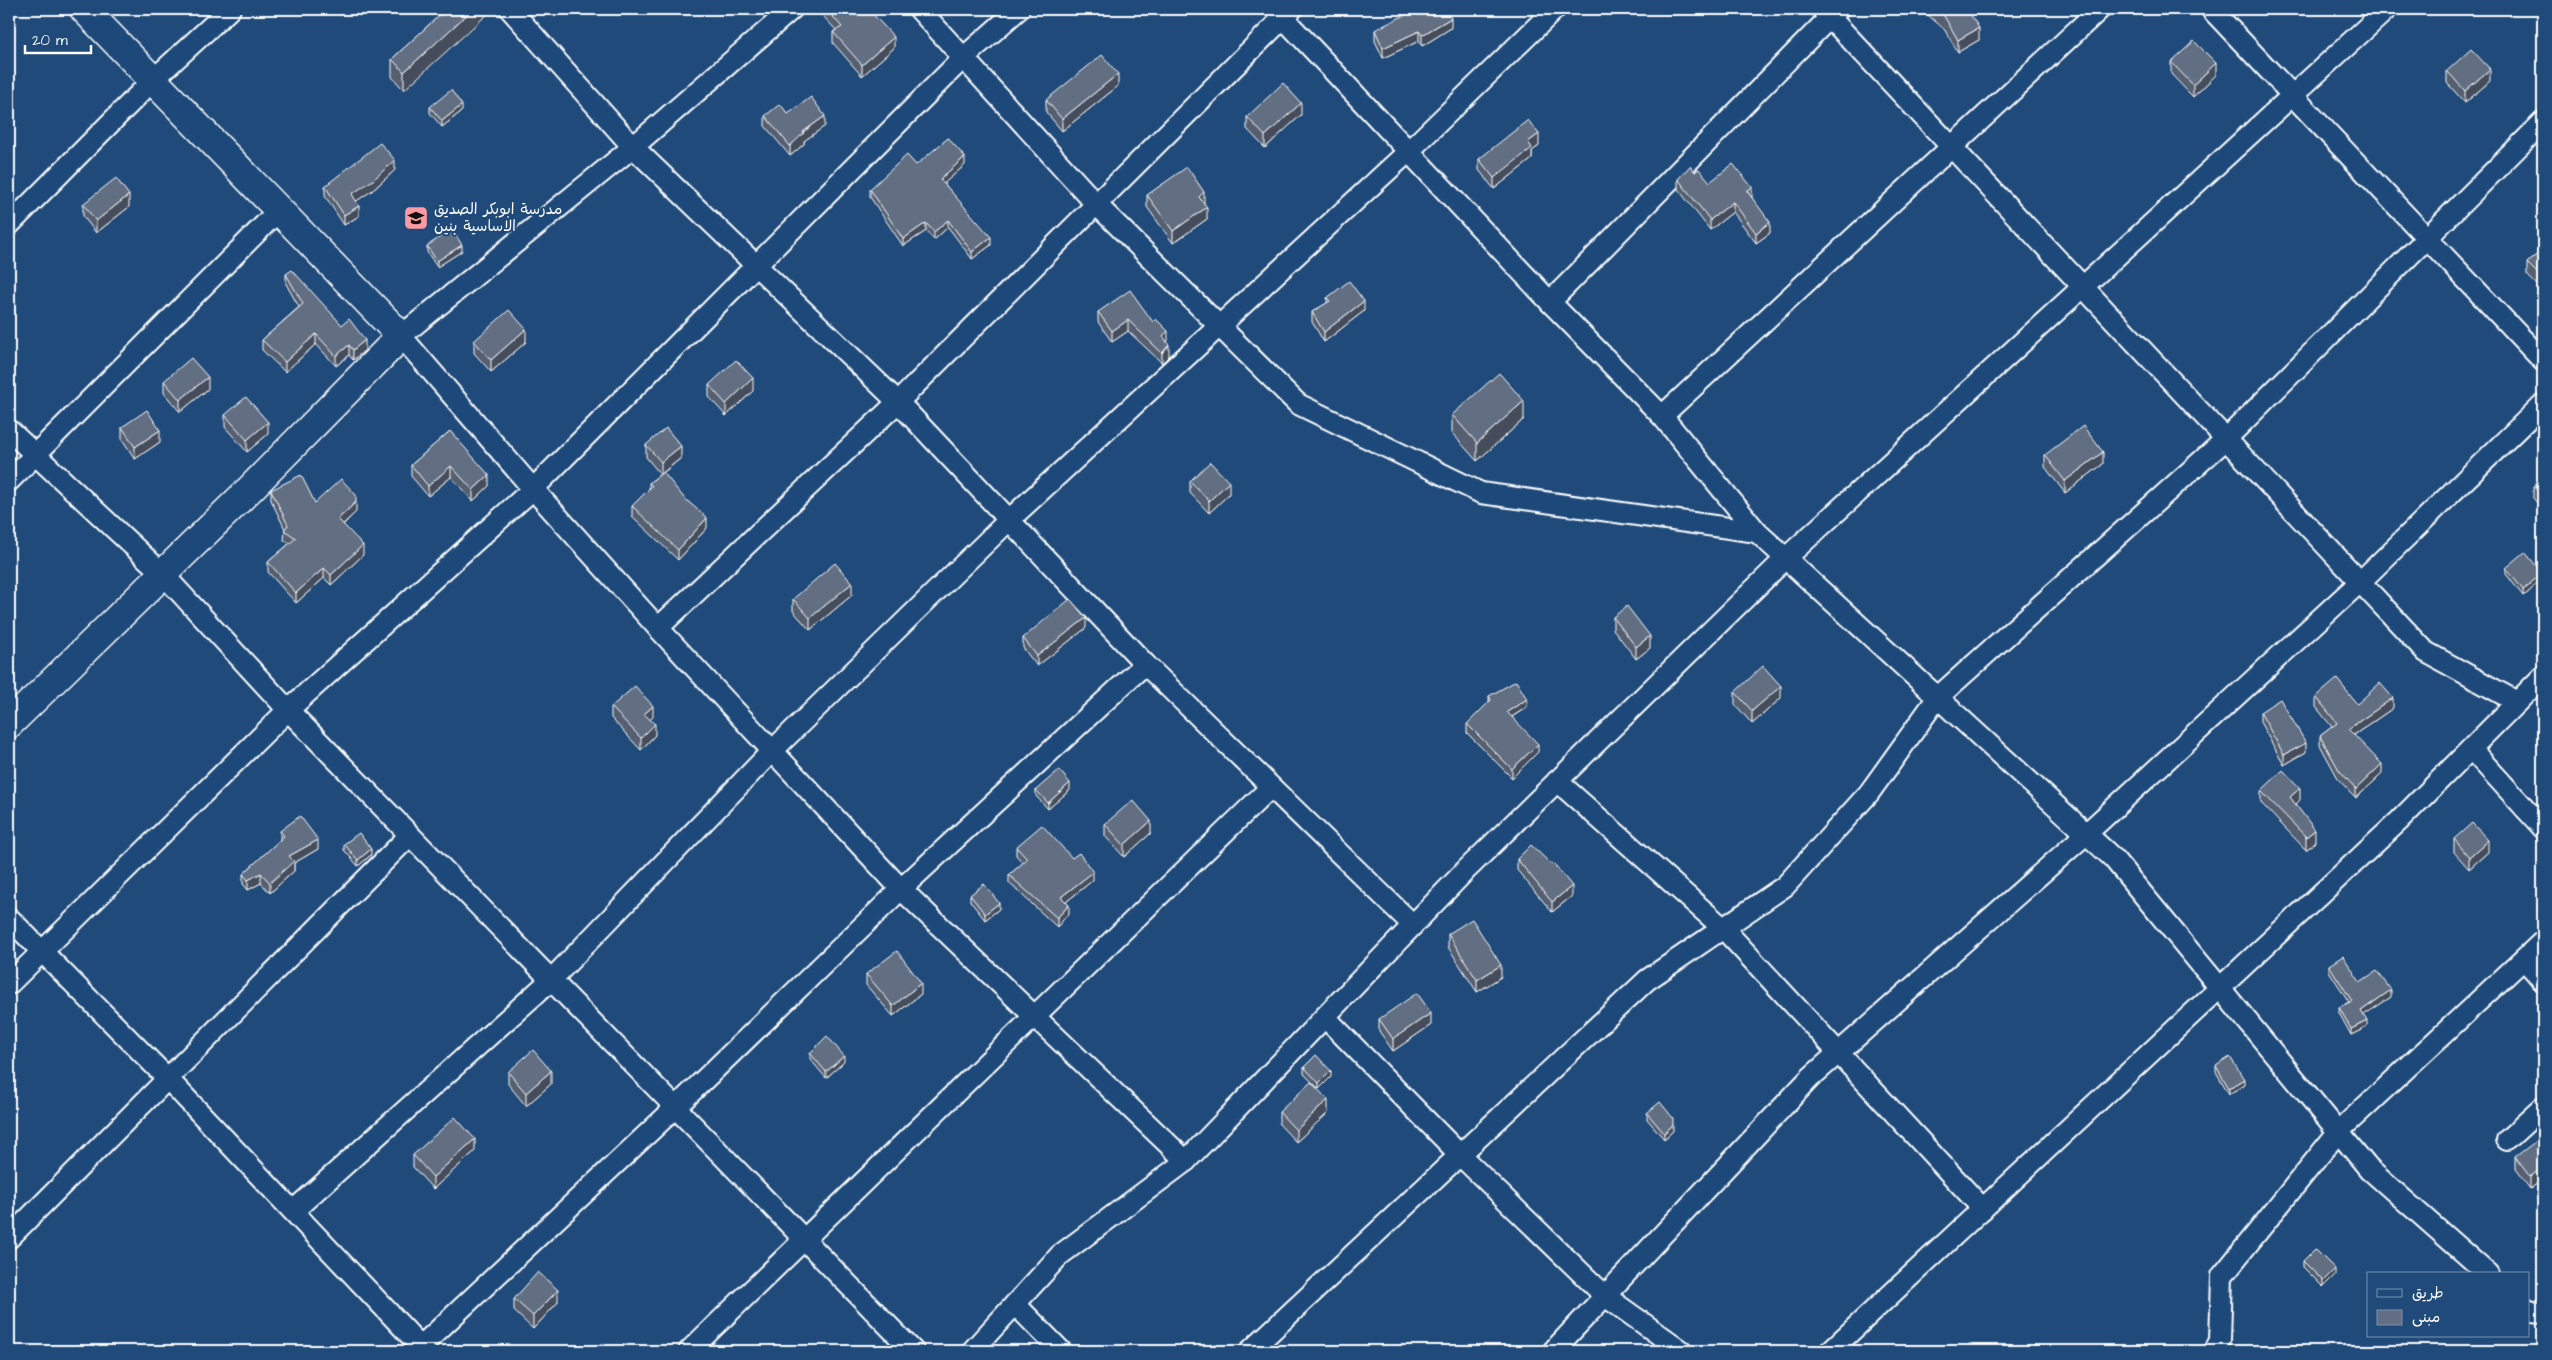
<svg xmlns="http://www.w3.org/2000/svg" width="2552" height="1360" font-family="'Architects Daughter','Playpen Sans Arabic',sans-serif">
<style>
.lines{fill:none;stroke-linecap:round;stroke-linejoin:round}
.street-casing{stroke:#fff;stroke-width:24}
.secondary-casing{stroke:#fff;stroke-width:31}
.street{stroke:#1f4a7a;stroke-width:20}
.secondary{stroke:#1f4a7a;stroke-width:28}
.wall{fill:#545f70;stroke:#fff}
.shaded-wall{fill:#454d5b;stroke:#fff}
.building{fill:#626e82;stroke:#fff}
.labels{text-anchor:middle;stroke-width:4;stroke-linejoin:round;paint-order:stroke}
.poi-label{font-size:15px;fill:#fff;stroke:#1f4a7a;text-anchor:start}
</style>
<rect width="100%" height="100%" fill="#1f4a7a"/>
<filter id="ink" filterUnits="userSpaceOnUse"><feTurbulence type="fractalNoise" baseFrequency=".02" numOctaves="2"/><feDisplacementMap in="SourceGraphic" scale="10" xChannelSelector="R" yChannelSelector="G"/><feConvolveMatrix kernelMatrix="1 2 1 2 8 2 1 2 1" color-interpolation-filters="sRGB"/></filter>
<g filter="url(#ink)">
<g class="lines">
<defs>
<g id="street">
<polyline points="510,9 633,147 898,402 1145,664 1413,925"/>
<polyline points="792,9 633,147 401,336 533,489 658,628 901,889 1186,1161"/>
<polyline points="919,9 1096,204 1298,404 1481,493 1757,532"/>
<polyline points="1275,9 1550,302 1662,416 1757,532 2113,858 2369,1169 2488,1274"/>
<polyline points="1822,9 2426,652 2517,702"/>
<polyline points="2211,9 2543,361"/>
<polyline points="9,225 153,80 230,9"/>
<polyline points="1550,302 1838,9"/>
<polyline points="1662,416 2100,9"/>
<polyline points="9,430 163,574 288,710 913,1351"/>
<polyline points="9,481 279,210"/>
<polyline points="658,628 898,402 1292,9"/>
<polyline points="2471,749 2543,828"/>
<polyline points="1557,781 1723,928 1983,1209"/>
<polyline points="9,918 167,1078 425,1351"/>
<polyline points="2524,959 2543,981"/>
<polyline points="9,984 288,710 533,489 963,58 1019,9"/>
<polyline points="1325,1017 1460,1155 1605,1296 1682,1351"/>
<polyline points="2507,1140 2543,1107"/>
<polyline points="293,1211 551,980 772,751 1009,520 1409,151 1555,9"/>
<polyline points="9,1238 410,835"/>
<polyline points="1015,1304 1061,1351"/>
<polyline points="2528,1309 2531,1311 2543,1312"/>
<polyline points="416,1351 676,1107 901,889 1145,664"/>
<polyline points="689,1351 1270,788"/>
<polyline points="972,1351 1060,1255 1186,1161 1466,870 1786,558 2387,9"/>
<polyline points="1250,1351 1647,980 1785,886 1869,793 1938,697 2226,439 2543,122"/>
<polyline points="1553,1351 1810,1078 2087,833 2360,582 2543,404"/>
<polyline points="1830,1351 2399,821 2543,676"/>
<polyline points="2215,1351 2220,1340 2222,1276 2338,1132 2543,941"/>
</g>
<polyline id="secondary" points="9,724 250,489 401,336 84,9"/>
</defs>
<use href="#street" class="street-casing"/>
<use href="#secondary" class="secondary-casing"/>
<use href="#street" class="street"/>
<use href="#secondary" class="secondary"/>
</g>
<g class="wall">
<polygon points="446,9 404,90 392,77 392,59"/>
<polygon points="823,9 868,9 894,48 862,76 833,43 833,32 836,30 823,16"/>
<polygon points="1921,9 1967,9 1979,40 1958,52 1944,29"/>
<polygon points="1451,28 1422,46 1419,41 1383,58 1375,41 1375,30"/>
<polygon points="2171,62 2216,75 2193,97 2171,74"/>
<polygon points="2447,71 2490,81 2465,103 2447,83"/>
<polygon points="1118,86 1062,131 1046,112 1046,100"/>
<polygon points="430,107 462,111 442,127 430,113"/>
<polygon points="788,114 825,126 804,141 804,144 790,156 765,126 765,116"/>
<polygon points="1301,115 1265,148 1247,129 1247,117"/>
<polygon points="1539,146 1532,151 1532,159 1494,189 1479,170 1479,159"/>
<polygon points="916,165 965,165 944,183 991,245 972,259 948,227 934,240 926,231 903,246 870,197 870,189"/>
<polygon points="395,170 373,190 356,201 359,216 344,225 325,196 325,186"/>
<polygon points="1695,172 1710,182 1752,198 1770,233 1756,243 1733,212 1710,230 1678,189 1678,179"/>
<polygon points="1147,195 1204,203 1207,219 1173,243 1147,207"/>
<polygon points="83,204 129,207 96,233 83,216"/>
<polygon points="427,246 462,251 437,267 427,252"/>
<polygon points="2543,249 2541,289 2527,275 2527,263"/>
<polygon points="286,274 342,325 365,350 353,360 349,355 336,366 316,344 285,372 262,350 262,340 299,307 286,284"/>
<polygon points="1327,298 1364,311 1324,342 1312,322 1312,312 1327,303"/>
<polygon points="1098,312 1153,322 1168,341 1167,342 1169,356 1162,363 1128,331 1112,342 1098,322"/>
<polygon points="474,341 526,342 491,372 474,353"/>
<polygon points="164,381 208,389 180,412 164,393"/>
<polygon points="709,385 753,391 726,416 709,397"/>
<polygon points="225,415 268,434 247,452 225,427"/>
<polygon points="1452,415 1524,419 1477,461 1452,433"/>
<polygon points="122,427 160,442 135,459 122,439"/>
<polygon points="450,431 489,486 473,501 451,477 428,496 411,476 411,465"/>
<polygon points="646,445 681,458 663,473 707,528 678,560 632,516 632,506 649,489 649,483 660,474 646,457"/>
<polygon points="2045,455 2103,464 2065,493 2045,467"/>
<polygon points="2543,478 2543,510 2533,498 2533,486"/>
<polygon points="1190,481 1229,494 1209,513 1190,493"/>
<polygon points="271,490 315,503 356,512 343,525 363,555 331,585 324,578 296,603 268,572 268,562 290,543 284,540 285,529 271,500"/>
<polygon points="2506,568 2542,579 2523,596 2506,574"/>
<polygon points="852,595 810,630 793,611 793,599"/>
<polygon points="1613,617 1650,648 1636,659 1613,629"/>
<polygon points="1086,628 1037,666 1023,648 1023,638"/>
<polygon points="1735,692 1781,698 1752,724 1735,704"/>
<polygon points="1489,696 1527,707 1512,717 1538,752 1512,778 1467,733 1467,724 1489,702"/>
<polygon points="2316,697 2357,704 2393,708 2354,735 2382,774 2356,798 2339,780 2320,745 2320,736 2332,727 2316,707"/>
<polygon points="611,707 653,717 650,720 655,735 641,750 611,718"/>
<polygon points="2260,712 2306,752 2284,765 2260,722"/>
<polygon points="1036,790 1070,790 1048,809 1036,796"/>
<polygon points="2261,791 2300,800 2296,804 2315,842 2306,850 2261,803"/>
<polygon points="1105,824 1151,833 1124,857 1105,836"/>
<polygon points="280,831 318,849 294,863 294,871 270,893 261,883 248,890 243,884 243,874 280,840"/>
<polygon points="2454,839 2488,852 2469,869 2454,852"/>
<polygon points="344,844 371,855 358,866 344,850"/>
<polygon points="1016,847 1072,858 1093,880 1066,902 1069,913 1057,927 1009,883 1009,875 1023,863 1016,855"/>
<polygon points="1517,859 1572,896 1552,912 1517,870"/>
<polygon points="970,895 999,909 985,920 970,901"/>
<polygon points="1448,934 1501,977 1477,992 1448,947"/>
<polygon points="2329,965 2360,982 2391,997 2363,1015 2367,1027 2351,1035 2339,1013 2339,1007 2349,1002 2329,971"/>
<polygon points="866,974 921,994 893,1016 866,985"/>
<polygon points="1379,1019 1431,1025 1393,1051 1379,1031"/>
<polygon points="810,1053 844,1062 826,1078 810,1059"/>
<polygon points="2216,1066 2244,1085 2229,1094 2216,1072"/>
<polygon points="1304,1067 1331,1077 1319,1089 1304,1074"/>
<polygon points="508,1072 551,1084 526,1106 508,1084"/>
<polygon points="1279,1112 1328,1113 1296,1142 1279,1124"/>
<polygon points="1647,1113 1673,1131 1664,1139 1647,1119"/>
<polygon points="2543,1150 2543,1179 2530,1189 2515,1169 2515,1157"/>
<polygon points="475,1151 433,1189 413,1167 413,1155"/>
<polygon points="2303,1261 2335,1275 2323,1287 2303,1267"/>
<polygon points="514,1299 558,1302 533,1329 514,1311"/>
</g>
<g class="shaded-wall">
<polygon points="473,9 493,9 404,90 404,72"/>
<polygon points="1451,18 1451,28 1422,46 1422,35"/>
<polygon points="1979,28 1979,40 1958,52 1958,40"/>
<polygon points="1419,31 1419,41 1383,58 1383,48"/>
<polygon points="894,37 894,48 862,76 862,65"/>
<polygon points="2216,63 2216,75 2193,97 2193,85"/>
<polygon points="2490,69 2490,81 2465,103 2465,91"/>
<polygon points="1118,74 1118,86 1062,131 1062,119"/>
<polygon points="1301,103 1301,115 1265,148 1265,136"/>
<polygon points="462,105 462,111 442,127 442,121"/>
<polygon points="825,116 825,126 804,141 804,144 790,156 790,146 803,132"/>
<polygon points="1539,134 1539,146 1532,151 1532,159 1494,189 1494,178 1528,142"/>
<polygon points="965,157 965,165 940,187 940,179"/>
<polygon points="395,160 395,170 373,190 352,204 352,194"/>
<polygon points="1752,187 1752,198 1747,191"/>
<polygon points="1204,192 1204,204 1199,197"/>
<polygon points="129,195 129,207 96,233 96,221"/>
<polygon points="1733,202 1733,212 1710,230 1710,220"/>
<polygon points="359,206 359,216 344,225 344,215"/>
<polygon points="1207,207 1207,219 1173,243 1173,231"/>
<polygon points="948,220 948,227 934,240 934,232"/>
<polygon points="1770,222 1770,233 1756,243 1756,233"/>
<polygon points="926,223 926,231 903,246 903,239"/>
<polygon points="991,237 991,245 972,259 972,252"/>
<polygon points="462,245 462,251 437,267 437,261"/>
<polygon points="2543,275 2543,287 2541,289 2541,277"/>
<polygon points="1364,301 1364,311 1324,342 1324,332"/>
<polygon points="1128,320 1128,331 1112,342 1112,331"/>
<polygon points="526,329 526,342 491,372 491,360"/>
<polygon points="1168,331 1168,341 1163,346 1163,336"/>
<polygon points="316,334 316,344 285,372 285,362"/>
<polygon points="365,340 365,350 353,360 353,350"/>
<polygon points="349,345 349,355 336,366 336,356"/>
<polygon points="1169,345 1169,356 1162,363 1162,353"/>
<polygon points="208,377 208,389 180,412 180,400"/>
<polygon points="753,378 753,391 726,416 726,404"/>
<polygon points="1524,401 1524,419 1477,461 1477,443"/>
<polygon points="268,422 268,434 247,452 247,440"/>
<polygon points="160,430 160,442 135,459 135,447"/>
<polygon points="681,446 681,458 661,474 661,462"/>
<polygon points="2103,452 2103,464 2065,493 2065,481"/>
<polygon points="451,466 451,477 428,496 428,486"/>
<polygon points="489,475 489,486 473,501 473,490"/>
<polygon points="1229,482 1229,494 1209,513 1209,501"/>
<polygon points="356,502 356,512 338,529 338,519"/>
<polygon points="707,518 707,528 678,560 678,550"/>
<polygon points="363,545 363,555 331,585 331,575"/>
<polygon points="324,568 324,578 296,603 296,593"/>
<polygon points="2542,573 2542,579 2523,596 2523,590"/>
<polygon points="852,583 852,595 810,630 810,618"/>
<polygon points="1086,618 1086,628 1037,666 1037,656"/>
<polygon points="1650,636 1650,648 1636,659 1636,647"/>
<polygon points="1781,686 1781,698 1752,724 1752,711"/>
<polygon points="2393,698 2393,708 2348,739 2348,729"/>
<polygon points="1527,699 1527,707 1507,720 1507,712"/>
<polygon points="653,706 653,717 644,725 644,714"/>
<polygon points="655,724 655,735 641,750 641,738"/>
<polygon points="2306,743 2306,752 2284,765 2284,755"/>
<polygon points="1538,744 1538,752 1512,778 1512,769"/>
<polygon points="2382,764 2382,774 2356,798 2356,789"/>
<polygon points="1070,783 1070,790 1048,809 1048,803"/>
<polygon points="2300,788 2300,800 2290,810 2290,797"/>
<polygon points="1151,821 1151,833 1124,857 1124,845"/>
<polygon points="2315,830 2315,842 2306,850 2306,837"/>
<polygon points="318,840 318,849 294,863 294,871 270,893 270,883 289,856"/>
<polygon points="2488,840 2488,852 2469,869 2469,857"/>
<polygon points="371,849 371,855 358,866 358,860"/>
<polygon points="1093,872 1093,880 1061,906 1061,897"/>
<polygon points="261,873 261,883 248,890 248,880"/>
<polygon points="1572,886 1572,896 1552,912 1552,902"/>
<polygon points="999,903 999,909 985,920 985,914"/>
<polygon points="1069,905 1069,913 1057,927 1057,918"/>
<polygon points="1501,965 1501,977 1477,992 1477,980"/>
<polygon points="921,983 921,994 893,1016 893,1006"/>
<polygon points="2391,990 2391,997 2361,1017 2361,1011"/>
<polygon points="1431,1013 1431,1025 1393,1051 1393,1039"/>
<polygon points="2367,1021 2367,1027 2351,1035 2351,1029"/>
<polygon points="844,1056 844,1062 826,1078 826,1072"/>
<polygon points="551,1071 551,1084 526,1106 526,1093"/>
<polygon points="1331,1071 1331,1077 1319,1089 1319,1083"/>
<polygon points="2244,1079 2244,1085 2229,1094 2229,1088"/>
<polygon points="1328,1100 1328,1113 1296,1142 1296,1130"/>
<polygon points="1673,1125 1673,1131 1664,1139 1664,1133"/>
<polygon points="475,1139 475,1151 433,1189 433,1177"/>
<polygon points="2543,1167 2543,1179 2530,1189 2530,1177"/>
<polygon points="2335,1269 2335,1275 2323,1287 2323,1281"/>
<polygon points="558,1290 558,1302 533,1329 533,1316"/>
</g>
<g class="building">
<polygon points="446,9 473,9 404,72 392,59"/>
<polygon points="826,9 868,9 894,37 862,65 833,32 842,27"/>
<polygon points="1417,9 1446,9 1451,18 1422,35 1419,31 1383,48 1375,30"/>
<polygon points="1935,9 1967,9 1979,28 1958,40 1944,16"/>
<polygon points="2194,41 2216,63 2193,85 2171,62"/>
<polygon points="2471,49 2490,69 2465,91 2447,71"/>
<polygon points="1102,55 1118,74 1062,119 1046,100"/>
<polygon points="1283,83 1301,103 1265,136 1247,117"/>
<polygon points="451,90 462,105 442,121 430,107"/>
<polygon points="811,97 825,116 803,132 804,133 790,146 765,116 780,104 788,114"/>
<polygon points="1528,120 1539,134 1528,142 1532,148 1494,178 1479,159"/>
<polygon points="948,138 965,157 940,179 991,237 972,252 948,220 934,232 926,223 903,239 870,189 907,155 916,165"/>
<polygon points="380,143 395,160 373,180 352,194 359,206 344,215 325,186"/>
<polygon points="1733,164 1752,187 1747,191 1770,222 1756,233 1733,202 1710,220 1678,179 1690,166 1695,172 1699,169 1710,182"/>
<polygon points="1187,167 1204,192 1199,197 1207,207 1173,231 1147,195"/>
<polygon points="116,178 129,195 96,221 83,204"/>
<polygon points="452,229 462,245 437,261 427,246"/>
<polygon points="2543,249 2543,275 2541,277 2527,263"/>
<polygon points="292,270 342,325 349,319 365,340 353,350 349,345 336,356 316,334 285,362 262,340 303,304 286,274"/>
<polygon points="1349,281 1364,301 1324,332 1312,312 1330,301 1327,298"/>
<polygon points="1130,290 1153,322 1156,319 1168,331 1163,336 1169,345 1162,353 1128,320 1112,331 1098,312"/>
<polygon points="509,310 526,329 491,360 474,341"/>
<polygon points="191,358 208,377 180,400 164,381"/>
<polygon points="736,360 753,378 726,404 709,385"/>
<polygon points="1499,373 1524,401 1477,443 1452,415"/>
<polygon points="246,397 268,422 247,440 225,415"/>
<polygon points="147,410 160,430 135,447 122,427"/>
<polygon points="2083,426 2103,452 2065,481 2045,455"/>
<polygon points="666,428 681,446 661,462 646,445"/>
<polygon points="450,431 489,475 473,490 451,466 428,486 411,465"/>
<polygon points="1210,462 1229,482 1209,501 1190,481"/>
<polygon points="663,472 684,498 707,518 678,550 632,506 652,486 649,483"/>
<polygon points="301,475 315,503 341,479 356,495 356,502 338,519 363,545 331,575 324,568 296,593 268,562 296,538 284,530 288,525 271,490"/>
<polygon points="2543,478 2543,498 2533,486"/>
<polygon points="2525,552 2542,573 2523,590 2506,568"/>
<polygon points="835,563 852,583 810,618 793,599"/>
<polygon points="1070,599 1086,618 1037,656 1023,638"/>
<polygon points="1627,606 1650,636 1636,647 1613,617"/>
<polygon points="1763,666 1781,686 1752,711 1735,692"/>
<polygon points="2337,679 2357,704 2380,683 2393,698 2348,729 2382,764 2356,789 2339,770 2320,736 2337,723 2316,697"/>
<polygon points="1516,681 1527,699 1507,712 1538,744 1512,769 1467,724 1491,700 1489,696"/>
<polygon points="635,686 653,706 644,714 655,724 641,738 611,707"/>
<polygon points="2280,699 2306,743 2284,755 2260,712"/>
<polygon points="1059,770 1070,783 1048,803 1036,790"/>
<polygon points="2283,770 2300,788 2290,797 2315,830 2306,837 2261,791"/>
<polygon points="1133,800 1151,821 1124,845 1105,824"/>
<polygon points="300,816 318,840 289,856 294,861 270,883 261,873 248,880 243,874 284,836 280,831"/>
<polygon points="2472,823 2488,840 2469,857 2454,839"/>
<polygon points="1042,825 1072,858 1079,853 1093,872 1061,897 1069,905 1057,918 1009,875 1027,859 1016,847"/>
<polygon points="359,833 371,849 358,860 344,844"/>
<polygon points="1531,845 1551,864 1553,863 1572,886 1552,902 1517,859"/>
<polygon points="984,884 999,903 985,914 970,895"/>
<polygon points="1472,919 1501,965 1477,980 1448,934"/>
<polygon points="897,951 921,983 893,1006 866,974"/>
<polygon points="2343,956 2360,982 2377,971 2391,990 2361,1011 2367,1021 2351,1029 2339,1007 2352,1001 2329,965"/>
<polygon points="1417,993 1431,1013 1393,1039 1379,1019"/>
<polygon points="827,1036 844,1056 826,1072 810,1053"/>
<polygon points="533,1050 551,1071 526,1093 508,1072"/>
<polygon points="1316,1055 1331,1071 1319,1083 1304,1067"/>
<polygon points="2230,1057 2244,1079 2229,1088 2216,1066"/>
<polygon points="1311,1082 1328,1100 1296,1130 1279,1112"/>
<polygon points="1660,1102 1673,1118 1673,1125 1664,1133 1647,1113"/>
<polygon points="455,1117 475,1139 433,1177 413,1155"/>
<polygon points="2536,1141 2543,1150 2543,1167 2530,1177 2515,1157"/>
<polygon points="2315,1249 2335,1269 2323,1281 2303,1261"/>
<polygon points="538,1272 558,1290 533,1316 514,1299"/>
</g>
</g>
<defs>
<symbol id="university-square" viewBox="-11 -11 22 22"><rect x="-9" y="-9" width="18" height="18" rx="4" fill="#ff9aa2" stroke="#1f4a7a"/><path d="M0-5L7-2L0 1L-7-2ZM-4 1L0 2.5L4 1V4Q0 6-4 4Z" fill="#111"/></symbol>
</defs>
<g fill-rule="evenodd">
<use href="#university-square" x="402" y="204" width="28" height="28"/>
</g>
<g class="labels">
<g class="poi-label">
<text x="434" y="214">مدرسة ابوبكر الصديق<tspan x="434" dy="17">الاساسية بنين</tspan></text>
</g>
</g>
<rect width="2552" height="1360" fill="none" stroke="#1f4a7a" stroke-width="30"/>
<rect x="15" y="15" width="2522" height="1330" fill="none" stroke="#fff" stroke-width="2" filter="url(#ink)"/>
<rect x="2367" y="1272" width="162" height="65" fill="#1f4a7a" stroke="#7992af"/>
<rect x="2377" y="1289" width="25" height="8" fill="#1f4a7a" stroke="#7992af"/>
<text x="2412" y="1298" font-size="15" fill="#ffffff">طريق</text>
<rect x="2377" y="1310" width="25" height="15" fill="#626e82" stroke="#7992af"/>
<text x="2412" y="1322" font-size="15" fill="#ffffff">مبنى</text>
<path d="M25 45v8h66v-8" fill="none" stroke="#ffffff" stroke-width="2.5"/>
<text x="32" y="45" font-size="15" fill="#ffffff" stroke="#1f4a7a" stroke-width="4" paint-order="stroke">20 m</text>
</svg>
